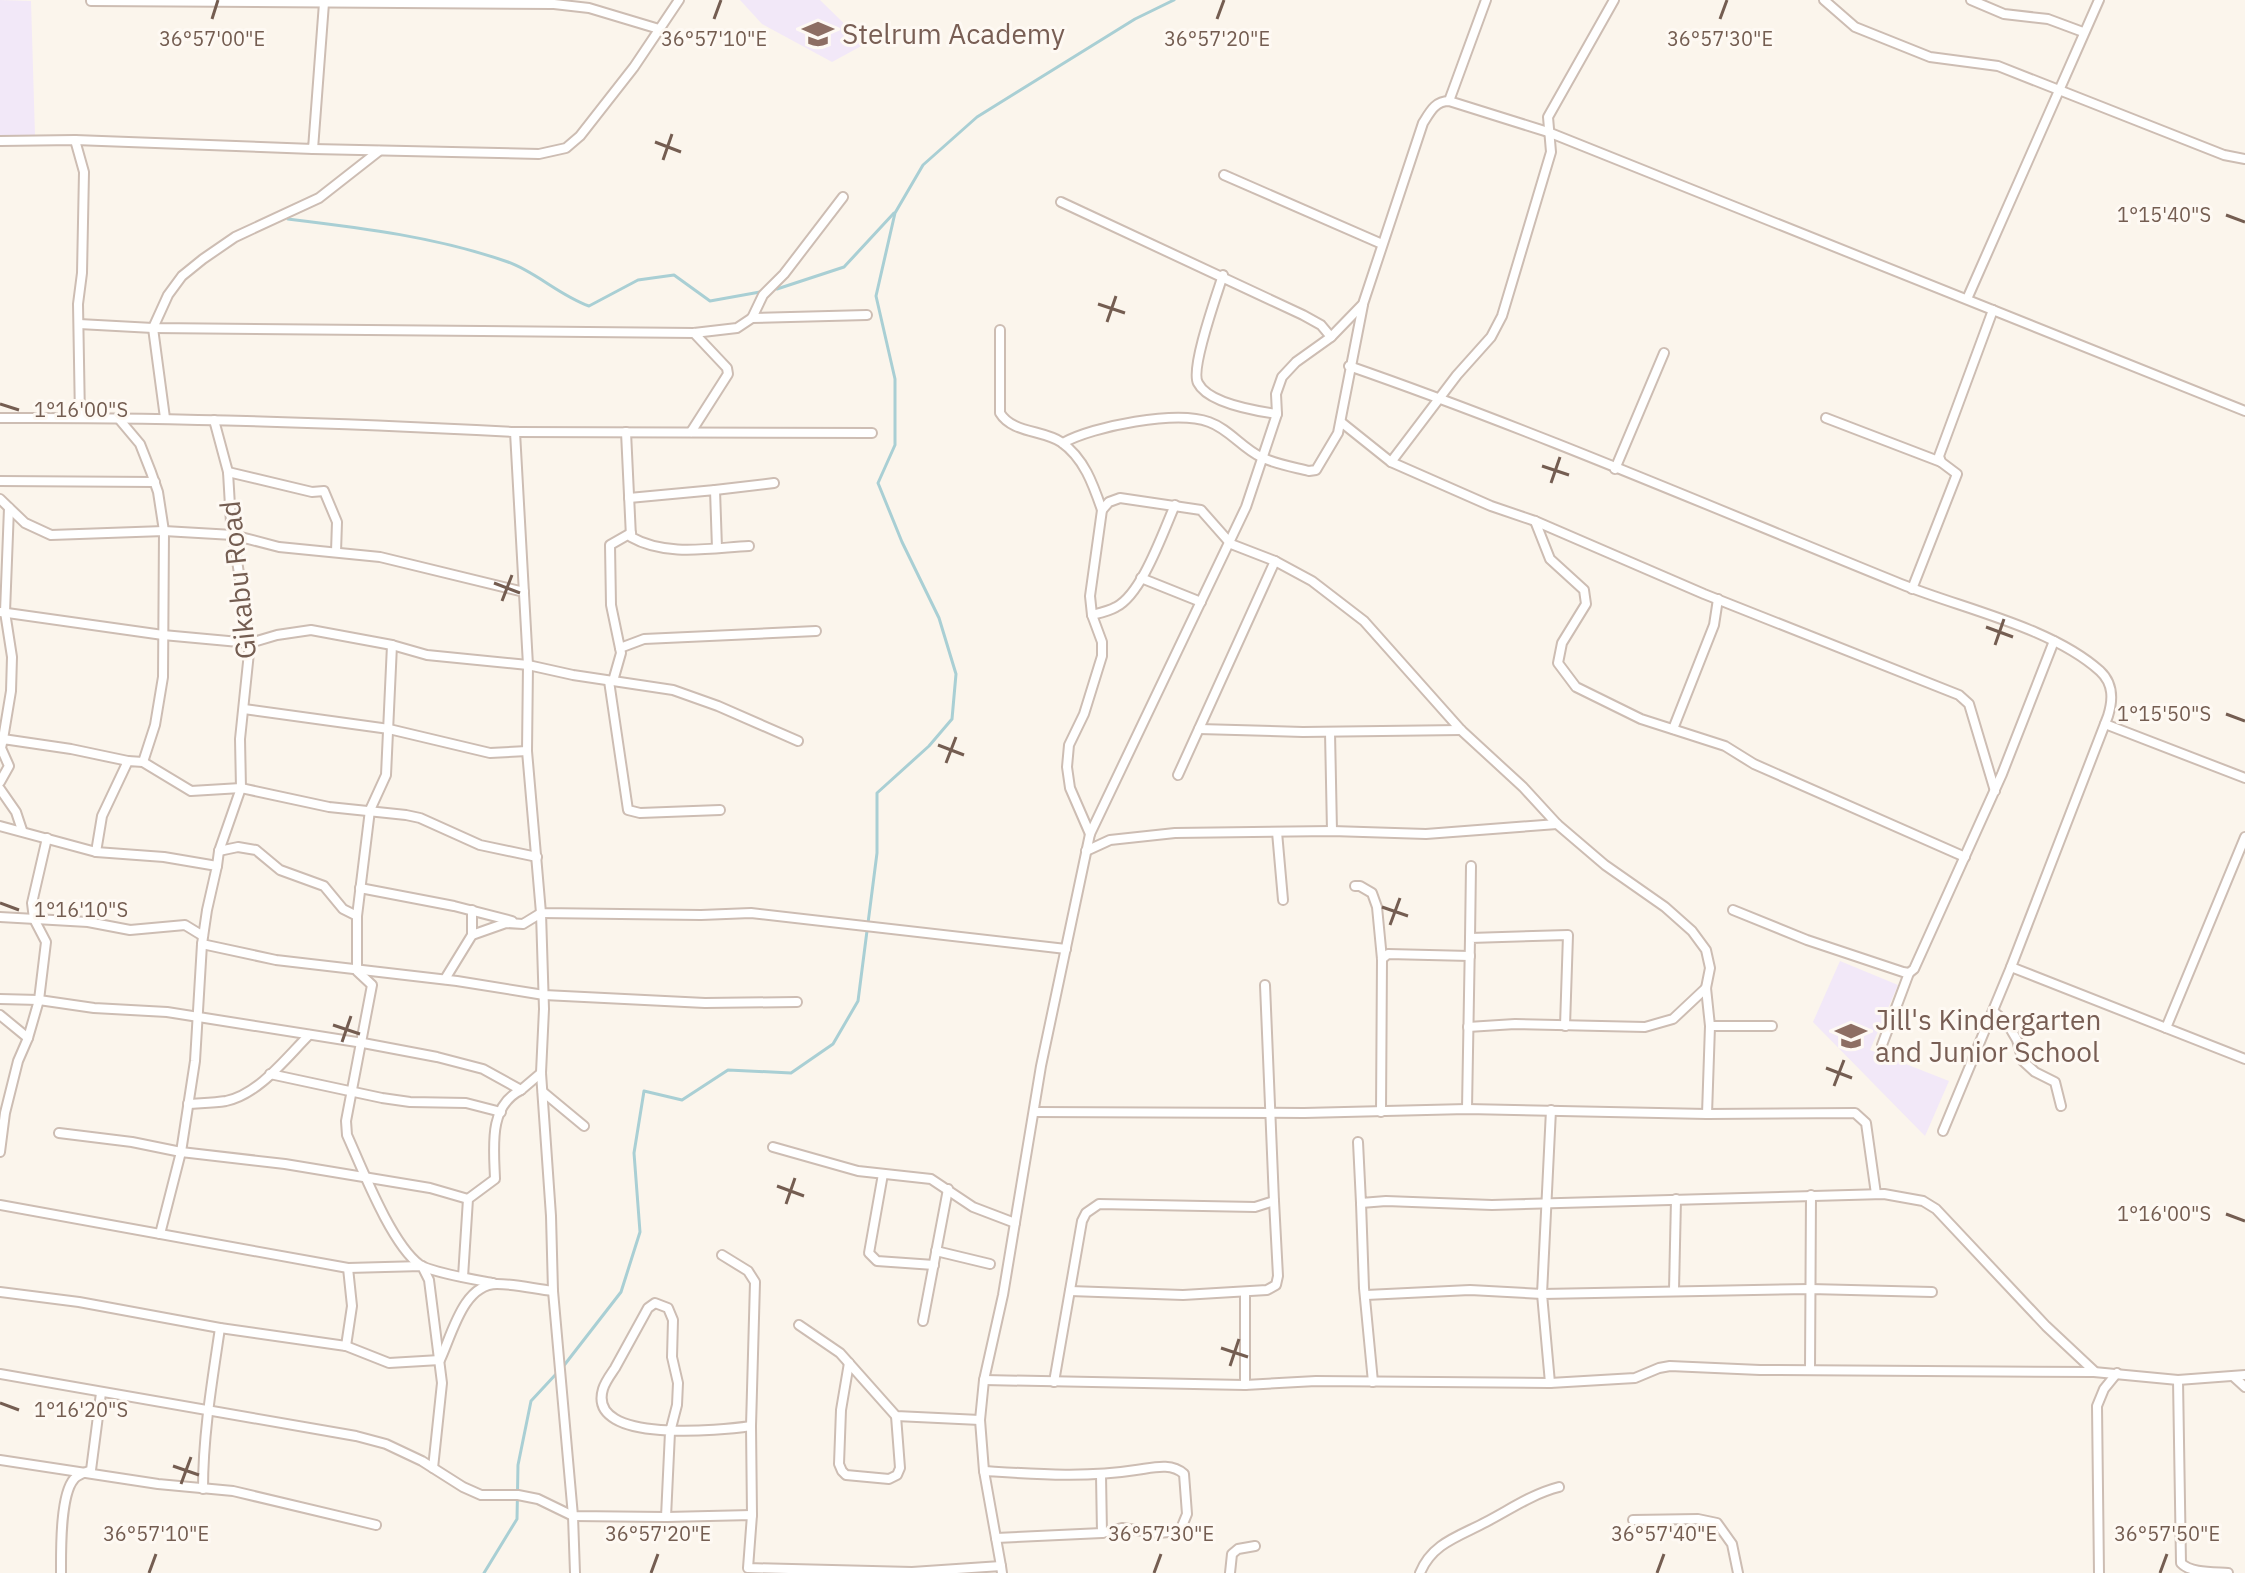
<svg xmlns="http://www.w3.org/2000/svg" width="2245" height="1573" font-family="'IBM Plex Sans',sans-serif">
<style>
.education{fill:#f2e8f8}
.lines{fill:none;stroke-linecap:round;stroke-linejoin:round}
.stream{stroke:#a9cfd4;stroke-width:3}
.minor-casing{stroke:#cdbdb3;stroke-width:12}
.minor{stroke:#fff;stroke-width:8}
.ticks{fill:none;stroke:#745d51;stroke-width:3}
.labels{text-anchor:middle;stroke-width:6;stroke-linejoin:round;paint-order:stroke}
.education-label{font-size:28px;fill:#785e54;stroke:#fef9f3;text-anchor:start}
.street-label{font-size:28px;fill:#745d51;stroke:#fef9f3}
.ticks-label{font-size:20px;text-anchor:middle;fill:#745d51;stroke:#fef9f3;stroke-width:6;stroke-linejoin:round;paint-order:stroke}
</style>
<rect width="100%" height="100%" fill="#fbf5ec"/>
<g class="education">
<polygon points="0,0 31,1 35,136 0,136"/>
<polygon points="740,0 820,0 865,44 832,62 762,24"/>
<polygon points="1840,961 1898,985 1870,1050 1949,1081 1925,1136 1813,1022"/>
</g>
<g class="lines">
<g class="stream">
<path d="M 288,219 C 362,228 437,237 508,262 C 536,272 560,296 589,306 L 638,280 L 674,275 L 710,301 L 760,292"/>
<polyline points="777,289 844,267 894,213"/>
<polyline points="562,1368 621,1292 640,1232 634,1153 644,1091 682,1100 728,1070 791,1073 833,1044 858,1001 877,853 877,793 929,746 952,719 956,674 939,618 902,542 878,483 895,445 895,379 876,296 895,213 923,165 977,117 1135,19 1174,0"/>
<polyline points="484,1573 517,1519 518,1465 531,1401 557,1373"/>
</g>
<defs>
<g id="minor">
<polyline points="1824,0 1855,27 1930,57 1998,66 2224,155 2245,159"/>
<polyline points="1971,0 2004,14 2048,19 2083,32"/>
<polyline points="91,1 554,4 589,8 659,29"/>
<polyline points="1449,101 1486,0"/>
<polyline points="75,140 84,172 82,273 78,304 80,418"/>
<polyline points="0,141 75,140 313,149 324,3"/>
<polyline points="313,149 539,154 566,148 580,136 634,67 679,0"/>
<polyline points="1224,175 1382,244"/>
<polyline points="1061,202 1303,315 1321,325 1331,337"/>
<path d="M 1223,275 C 1217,294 1190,369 1198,383 C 1208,403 1256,411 1277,414"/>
<polyline points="1967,299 2099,0"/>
<polyline points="752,318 867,315"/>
<polyline points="79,324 153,328 694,333 737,328 752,318 763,295 784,274 843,197"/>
<path d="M 1000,330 L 1000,413 C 1012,433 1043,430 1061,442 C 1084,458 1093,484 1102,510"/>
<path d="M 1349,366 C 1536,431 1718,510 1901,584 C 1963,609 2051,627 2100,671 C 2114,684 2113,700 2108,716 L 2011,967 L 1943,1131"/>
<path d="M 0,418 C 172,417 343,423 515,432 L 528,665 L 527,751 L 541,913 L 701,915 L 751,913 L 1066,949"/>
<polyline points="165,418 153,328 168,295 182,276 203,259 235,237 319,198 379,151"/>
<polyline points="1826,418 1941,462"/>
<polyline points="119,419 140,444 151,472 158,492 164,531 163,677 155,725 143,762"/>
<polyline points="214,420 228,472 231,523 250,643 240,739 241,788 219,851 217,866"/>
<polyline points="1341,422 1391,462 1491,506 1535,521 1704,594 1959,695 1969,704 1995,791"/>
<polyline points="515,432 872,433"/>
<path d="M 626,432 L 631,537 C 666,557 711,548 749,546"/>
<polyline points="691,432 728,374 727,368 694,333"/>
<path d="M 1063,443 C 1093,426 1177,410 1209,422 C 1229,429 1242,448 1261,457 C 1275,464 1293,467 1309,471 L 1316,470 L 1338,433 L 1363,305"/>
<polyline points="1391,462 1457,375 1491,337 1502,316 1551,152 1548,117 1614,0"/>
<polyline points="1615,469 1664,353"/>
<polyline points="228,472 312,492 324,491 337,522 336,552"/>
<polyline points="0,481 155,482"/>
<polyline points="715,490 774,483"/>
<polyline points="629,498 715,490 717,548"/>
<polyline points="0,499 25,523 51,535 164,531 233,535 279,547 380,557 524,592"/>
<polyline points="1535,521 1550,559 1584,590 1586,604 1562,643 1558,663 1576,687 1641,719 1725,746 1754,764 1965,857"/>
<polyline points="1141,578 1201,602"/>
<polyline points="1912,589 1957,474 1941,462 1939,456 1993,310"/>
<polyline points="0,612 163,635 250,643 277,635 311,630 392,645 427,655 528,665 573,675 673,690 718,706 798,741"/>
<path d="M 1092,615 C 1100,613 1109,611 1116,607 C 1142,594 1163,532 1175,505"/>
<polyline points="620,648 644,639 816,631"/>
<polyline points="609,681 628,810 640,813 720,810"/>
<polyline points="613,681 621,653 611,605 610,545 631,533"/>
<polyline points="244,709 389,729 490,753 527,751"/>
<polyline points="2105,724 2245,778"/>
<polyline points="1199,729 1303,732 1461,730"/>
<polyline points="1673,729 1714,625 1718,599"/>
<polyline points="1330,732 1332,831"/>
<polyline points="3,739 11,691 12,657 5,612 9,508"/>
<polyline points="1178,775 1275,561"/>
<polyline points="0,782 9,766 1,748 3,739 71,749 128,761"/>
<polyline points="0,789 16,812 22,830"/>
<polyline points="0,826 96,852 164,857 217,866 207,910 202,944 195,1061 181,1152 160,1234"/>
<polyline points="1277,832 1283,900"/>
<polyline points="1090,834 1070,788 1067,767 1069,745 1084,714 1102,656 1102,642 1092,615 1090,596 1102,510 1109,502 1120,498 1201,510 1231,544 1275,561 1312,581 1364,621 1461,730 1523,787 1557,824 1605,865 1665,907 1692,931 1706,950 1710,968 1706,988 1710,1026 1707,1114"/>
<path d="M 219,851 L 238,847 L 256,850 L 280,870 L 324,886 L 343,909 L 357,916 L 357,971 L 372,985 L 346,1121 L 347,1135 C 362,1168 391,1244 420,1265 C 433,1273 477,1280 493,1283"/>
<polyline points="1086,851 1110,840 1175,833 1332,831 1426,834 1557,824"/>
<polyline points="96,852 102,816 128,761 143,762 191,791 241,788 329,807 406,815 420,818 480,845 537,857"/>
<polyline points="1355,886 1360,886 1372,893 1377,907 1382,959 1381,1112"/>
<polyline points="360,888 454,906 512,921"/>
<polyline points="472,910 472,935"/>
<polyline points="1733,910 1807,940 1903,972 1909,973 1914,969 2002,774 2054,641"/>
<polyline points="357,916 370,810 386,775 392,645"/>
<polyline points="0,917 88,922 130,930 185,925 203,936"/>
<polyline points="1470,938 1471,866"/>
<polyline points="202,944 276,960 457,981 544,995 705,1003 797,1002"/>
<polyline points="1382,959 1388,954 1470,956"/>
<polyline points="2011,967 2245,1059"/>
<polyline points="0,999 39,1000 94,1008 167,1012 363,1043 437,1057 483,1069 521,1090 541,1073"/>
<polyline points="1993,1011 2007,1023 2017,1040 2023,1061 2035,1072 2055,1082 2061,1106"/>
<polyline points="0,1015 28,1038"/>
<polyline points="1710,1026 1772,1026"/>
<polyline points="1468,1027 1515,1024 1645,1027 1673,1019 1706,988"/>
<polyline points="2166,1028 2245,837"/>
<polyline points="1882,1045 1909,973"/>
<polyline points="270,1074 382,1098 410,1102 466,1103 501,1112"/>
<polyline points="543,1092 584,1126"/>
<path d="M 188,1104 C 200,1103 213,1103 226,1101 C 259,1094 286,1058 309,1035"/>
<polyline points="1467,1109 1470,938 1568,935 1565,1026"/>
<polyline points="1034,1112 1304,1113 1467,1109 1707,1114 1855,1113 1866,1123 1876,1194"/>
<polyline points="59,1133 132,1142 181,1152 285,1164 430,1188 468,1199"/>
<polyline points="1358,1142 1361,1203 1386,1201 1492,1205 1884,1194 1923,1201 1936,1209 2046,1326 2094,1371"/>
<polyline points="773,1147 858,1171 931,1179 973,1207 1015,1223"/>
<polyline points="0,1152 5,1113 18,1061 28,1038 39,1000 46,942 34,919 32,903 47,838"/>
<polyline points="883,1174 869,1253 877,1261 934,1265"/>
<polyline points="1361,1203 1364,1288 1373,1382"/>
<polyline points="0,1205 348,1268 352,1306 346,1346"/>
<polyline points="936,1251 990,1264"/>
<polyline points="348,1268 422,1266 429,1280 442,1383 433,1468"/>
<path d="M 463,1277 L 468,1199 L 495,1179 C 494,1148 488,1106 521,1090"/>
<polyline points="1674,1290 1676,1199"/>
<polyline points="553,1291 573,1516 575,1573"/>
<polyline points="1070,1291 1183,1295 1267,1290 1276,1285 1278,1276 1274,1201"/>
<path d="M 0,1292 L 79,1302 L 220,1328 L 346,1346 L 389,1363 L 440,1360 C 452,1335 463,1284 497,1284 C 515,1284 535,1289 553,1291 L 551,1216 L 541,1073 L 544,1009 L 541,913 L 523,924 L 506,923 L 472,935 L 445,979"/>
<polyline points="1245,1292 1245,1385"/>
<polyline points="1366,1295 1470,1290 1542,1294 1551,1110"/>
<polyline points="923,1321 948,1189"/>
<polyline points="799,1325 840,1353 896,1416 980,1420"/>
<polyline points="849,1363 841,1410 839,1464 842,1471 846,1475 889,1479 897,1475 900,1468 896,1416"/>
<polyline points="1810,1370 1811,1195"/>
<polyline points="0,1374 356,1436 386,1444 422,1461 463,1487 481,1495 518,1495 538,1499 573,1516 666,1517 752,1515 748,1568 912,1572 1001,1566 1002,1573"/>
<polyline points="2234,1377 2245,1387"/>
<polyline points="984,1380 1245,1385 1316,1381 1550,1383 1635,1378 1659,1368 1670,1366 1760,1370 2094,1372 2178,1380 2245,1375"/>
<path d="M 2178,1380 L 2181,1563 C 2190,1573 2213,1572 2228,1573"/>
<polyline points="1054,1382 1082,1221 1086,1213 1099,1204 1255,1207 1274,1201 1265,985"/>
<polyline points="1550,1383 1542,1294 1810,1289 1932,1292"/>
<polyline points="751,1426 752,1515"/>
<polyline points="0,1460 158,1484 233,1491 376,1525"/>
<path d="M 984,1471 C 1034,1474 1086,1478 1136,1470 C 1152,1468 1171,1462 1184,1474 L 1187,1514 L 1180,1531 L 1158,1533 L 1122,1528 L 1102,1533 L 996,1538"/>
<polyline points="1101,1475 1102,1533"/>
<path d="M 203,1489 C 203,1435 212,1382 220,1328"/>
<path d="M 666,1517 L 670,1432 L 677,1405 L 678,1383 L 672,1357 L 673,1320 L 668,1308 L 655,1303 L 648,1308 C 637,1328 626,1348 615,1368 C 611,1374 605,1382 603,1389 C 586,1445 724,1430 751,1426 L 755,1282 L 748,1271 L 722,1255"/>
<polyline points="1633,1520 1698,1519 1717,1523 1732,1544 1738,1573"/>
<path d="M 1001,1566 L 984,1471 L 980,1420 L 984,1380 L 1003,1295 L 1041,1066 L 1090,834 L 1246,507 L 1277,414 L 1276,394 L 1282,377 L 1296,362 L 1331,337 L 1363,304 L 1423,123 C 1430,112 1435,101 1449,101 L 1548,132 L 2245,411"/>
<path d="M 61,1573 C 61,1551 60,1495 74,1479 C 78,1474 85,1473 91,1470 L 101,1393"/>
<polyline points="1230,1573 1232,1554 1238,1549 1255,1546"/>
<path d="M 1420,1573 C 1432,1543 1460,1536 1486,1522 C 1511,1509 1532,1494 1559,1487"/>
<polyline points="2099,1573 2097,1406 2104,1389 2117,1373"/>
</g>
</defs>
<use href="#minor" class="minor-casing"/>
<use href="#minor" class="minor"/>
</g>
<path class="ticks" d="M 212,19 L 218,0M 714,19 L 721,0M 1217,19 L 1224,0M 1720,19 L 1727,0M 655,142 L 681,152M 663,160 L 672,134M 2226,215 L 2245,222M 1098,304 L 1125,313M 1107,322 L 1116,296M 0,404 L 19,410M 1542,466 L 1569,475M 1551,483 L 1560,457M 494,583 L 520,593M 502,601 L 512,575M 1986,627 L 2013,637M 1995,645 L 2004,619M 2226,714 L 2245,721M 938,745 L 964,755M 946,763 L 956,737M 0,903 L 19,910M 1382,907 L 1408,916M 1390,925 L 1400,898M 333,1025 L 360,1034M 342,1042 L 351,1016M 1826,1068 L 1852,1078M 1834,1086 L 1844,1060M 777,1186 L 804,1196M 786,1204 L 795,1178M 2226,1214 L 2245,1221M 1221,1348 L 1248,1357M 1230,1366 L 1239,1339M 0,1403 L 19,1410M 173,1466 L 199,1475M 181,1484 L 191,1457M 149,1573 L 156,1554M 651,1573 L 658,1554M 1154,1573 L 1161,1554M 1657,1573 L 1664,1554M 2160,1573 L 2167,1554"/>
<defs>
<symbol id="school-bare" viewBox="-9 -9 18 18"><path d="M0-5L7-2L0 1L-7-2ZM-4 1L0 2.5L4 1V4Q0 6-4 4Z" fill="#8d6e63" stroke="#fef9f3" stroke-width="2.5" paint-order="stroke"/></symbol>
</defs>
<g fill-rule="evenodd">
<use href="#school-bare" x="796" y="12" width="44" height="44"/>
<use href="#school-bare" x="1829" y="1014" width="44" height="44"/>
</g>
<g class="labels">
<g class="education-label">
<text x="842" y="44">Stelrum Academy</text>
<text x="1875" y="1030">Jill's Kindergarten<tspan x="1875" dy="32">and Junior School</tspan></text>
</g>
<g class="street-label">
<text transform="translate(238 580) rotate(-96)" y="10">Gikabu Road</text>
</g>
</g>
<g class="ticks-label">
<text x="212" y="46">36°57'00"E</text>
<text x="714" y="46">36°57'10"E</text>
<text x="1217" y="46">36°57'20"E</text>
<text x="1720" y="46">36°57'30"E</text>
<text x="2164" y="222">1°15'40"S</text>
<text x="81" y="417">1°16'00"S</text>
<text x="2164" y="721">1°15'50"S</text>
<text x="81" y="917">1°16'10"S</text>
<text x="2164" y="1221">1°16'00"S</text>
<text x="81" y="1417">1°16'20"S</text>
<text x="156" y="1541">36°57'10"E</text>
<text x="658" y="1541">36°57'20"E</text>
<text x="1161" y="1541">36°57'30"E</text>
<text x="1664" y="1541">36°57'40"E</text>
<text x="2167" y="1541">36°57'50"E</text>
</g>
</svg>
